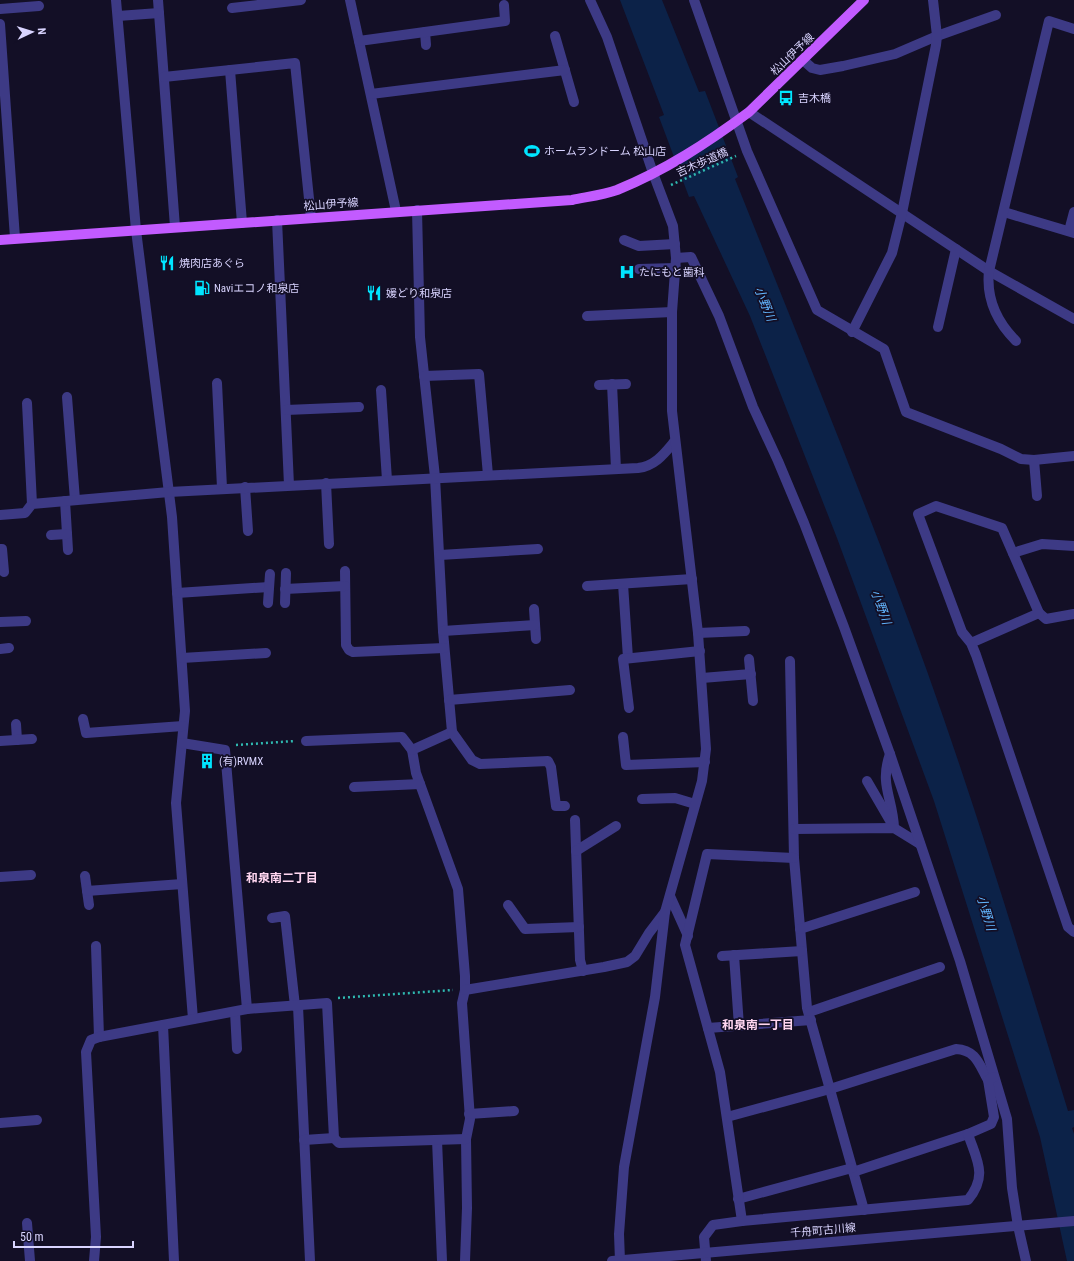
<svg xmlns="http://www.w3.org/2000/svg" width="1074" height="1261" font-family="'Roboto Condensed','Noto Sans JP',sans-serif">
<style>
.water{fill:#0c2248}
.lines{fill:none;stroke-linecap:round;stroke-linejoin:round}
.path{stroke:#2fb8b0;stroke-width:2.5;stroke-dasharray:2 3;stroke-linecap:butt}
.minor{stroke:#3d3a85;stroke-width:10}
.tertiary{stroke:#3d3a85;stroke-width:10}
.primary{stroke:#c25bff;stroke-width:10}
.labels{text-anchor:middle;stroke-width:3.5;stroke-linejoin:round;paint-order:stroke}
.street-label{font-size:11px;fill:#d9d4ff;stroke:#130f26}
.poi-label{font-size:11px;fill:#d9d4ff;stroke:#130f26;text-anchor:start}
.water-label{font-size:12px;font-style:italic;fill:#62b6ff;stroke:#130f26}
.neighbourhood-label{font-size:12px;font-weight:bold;fill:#ffd6f0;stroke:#130f26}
</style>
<rect width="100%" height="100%" fill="#130f26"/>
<path class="water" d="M 620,0 L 662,0 L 699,92 L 705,91 L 738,177 L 735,179 C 800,342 867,505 927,671 C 979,816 1023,964 1068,1111 L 1074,1110 L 1074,1127 L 1072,1128 L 1074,1134 L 1074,1261 L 1067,1261 L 1040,1137 L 934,801 L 837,538 L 750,316 L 694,196 L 689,197 L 659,117 L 664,115 Z"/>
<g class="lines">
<g class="path">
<polyline points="671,185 736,156"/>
<polyline points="236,745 295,741"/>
<polyline points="338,998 453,990"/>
</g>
<g class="minor">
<polyline points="116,0 136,230 172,517 185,711 176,803 193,1019"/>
<polyline points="158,0 175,227"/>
<polyline points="350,0 396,211"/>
<polyline points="590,0 607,37 653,173"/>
<polyline points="694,0 747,151 817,310 884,349 906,412 1001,449 1021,459 1034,460 1074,456"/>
<polyline points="232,8 301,0"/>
<polyline points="0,9 39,6"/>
<polyline points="118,16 159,13"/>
<polyline points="0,24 15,238"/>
<polyline points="425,32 426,45"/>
<polyline points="555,36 574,102"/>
<polyline points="359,41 505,21 504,5"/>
<polyline points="803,60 812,68 820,70 843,66 895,54 937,36 996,15"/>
<polyline points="230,70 242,223"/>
<polyline points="164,77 295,63 311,218"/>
<polyline points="371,94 565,70"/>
<polyline points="749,112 989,271 1074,319"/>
<polyline points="417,210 420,337 435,477 443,631 452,732 412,750 416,773 458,889 465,976 465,990 462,1003 470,1119 466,1139 467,1208 465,1261"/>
<polyline points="1004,212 1074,233"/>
<polyline points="277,220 289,485"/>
<polyline points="1069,231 1074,212"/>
<polyline points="624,240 639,246 675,244"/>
<polyline points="639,269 676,268"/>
<polyline points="587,316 672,312"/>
<polyline points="938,327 956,249"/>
<polyline points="852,332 892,253 902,213 936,45 937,36 933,0"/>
<path d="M 1016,341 C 996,321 986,299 989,271 L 1049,21 L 1074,29"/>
<polyline points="424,376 479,374 488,475"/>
<polyline points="217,383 222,488"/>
<polyline points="612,384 616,469"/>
<polyline points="599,385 626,384"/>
<polyline points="381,390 387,480"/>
<polyline points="67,397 75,500"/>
<polyline points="27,403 32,504"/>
<polyline points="286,410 359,407"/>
<polyline points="1034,460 1037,496"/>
<polyline points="326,483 329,544"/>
<polyline points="245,487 248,531"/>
<polyline points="65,501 68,550"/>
<path d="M 0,515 L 25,513 L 32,504 L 169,492 L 638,468 C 655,466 664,454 674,442"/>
<polyline points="51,535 67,534"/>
<polyline points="0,549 2,549 4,572"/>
<polyline points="1013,553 1042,544 1074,546"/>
<polyline points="440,555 538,549"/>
<polyline points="345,571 346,645 349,650 353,652 444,648"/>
<polyline points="623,584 628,658"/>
<polyline points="587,586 692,579"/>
<polyline points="285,589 345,586"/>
<polyline points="177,593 269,587"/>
<polyline points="268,603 270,574"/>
<polyline points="285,603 286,573"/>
<polyline points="534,609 536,639"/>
<polyline points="1039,613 1046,619 1074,614"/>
<polyline points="0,622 26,621"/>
<polyline points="443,631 535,625"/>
<polyline points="698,633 745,631"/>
<polyline points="971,643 1039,613 1002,528 936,506 918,514 962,632 971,643 976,655 1068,927 1074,932"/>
<polyline points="0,649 9,648"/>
<polyline points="182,658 266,653"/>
<polyline points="749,659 753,701"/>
<polyline points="790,661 794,858 807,1008 864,1210"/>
<polyline points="702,678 751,674"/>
<polyline points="449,700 570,690"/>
<polyline points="629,708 623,659 700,651"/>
<polyline points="83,719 86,733 183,726"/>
<polyline points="16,724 17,740"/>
<polyline points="452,732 472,760 480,764 548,761 551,767 556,806 565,806"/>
<polyline points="623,737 626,765 705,762"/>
<polyline points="0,741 32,739"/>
<polyline points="306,741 402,737 412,750"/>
<polyline points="182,743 225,750 247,1009"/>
<path d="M 890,754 C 879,785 893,798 894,828"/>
<polyline points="867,781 892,824"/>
<polyline points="354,787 420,784"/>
<polyline points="642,799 675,798 695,804"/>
<polyline points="575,820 580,960 583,971"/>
<polyline points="794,829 894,828 920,844"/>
<polyline points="576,851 616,826"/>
<polyline points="85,876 89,905"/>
<polyline points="0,877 31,875"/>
<polyline points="87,891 182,884"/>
<polyline points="670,896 688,936"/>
<polyline points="508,905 525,929 579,927"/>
<polyline points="272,918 285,916 295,1006"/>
<polyline points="800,929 915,892"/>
<polyline points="96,946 99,1037"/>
<polyline points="734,955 739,1026"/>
<polyline points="722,956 802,951"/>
<polyline points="465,990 604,967 627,962 635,956 649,933 665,912"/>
<polyline points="298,1006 310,1261"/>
<polyline points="235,1012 237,1049"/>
<polyline points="809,1012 940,967"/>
<polyline points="163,1025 174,1261"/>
<polyline points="708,1028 811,1020"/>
<polyline points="469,1114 514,1111"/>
<path d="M 727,1117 L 830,1089 L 956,1049 C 976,1050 979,1064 988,1080"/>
<polyline points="0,1123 37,1120"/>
<polyline points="304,1140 334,1138"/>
<polyline points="437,1140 442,1261"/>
<polyline points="853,1172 968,1134"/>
<polyline points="738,1199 852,1168"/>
<polyline points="742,1221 720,1072 685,945 707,854 794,858"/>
<polyline points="27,1223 30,1261"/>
<polyline points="94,1261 96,1237 86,1052 91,1040 99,1037 247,1009 327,1003 334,1138 339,1143 466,1139"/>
<polyline points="620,1261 619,1234 624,1167 655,997 665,912 702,781 706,749 698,633 672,411 672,312 676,258 691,257 719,316 753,407 778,461 804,523 844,627 890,754 960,961 1007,1119 1012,1188 1018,1226"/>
<path d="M 706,1261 L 704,1237 L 713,1225 L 742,1221 L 968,1200 C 988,1175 977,1161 968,1134 L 991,1124 L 994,1117 L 988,1080 L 994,1077"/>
</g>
<g class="tertiary">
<polyline points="653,173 673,226 676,258"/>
<polyline points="1018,1226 1026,1261"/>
<polyline points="612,1261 1074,1221"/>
</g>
<path class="primary" d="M 0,240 L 572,200 C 586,197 603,195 617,190 C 666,170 707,143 749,112 L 864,0"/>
</g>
<defs>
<symbol id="bus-bare" viewBox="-9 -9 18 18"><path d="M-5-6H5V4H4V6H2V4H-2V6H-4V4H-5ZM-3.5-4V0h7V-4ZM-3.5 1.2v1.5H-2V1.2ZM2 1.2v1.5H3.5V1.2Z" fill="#00e5ff" stroke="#130f26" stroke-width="2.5" paint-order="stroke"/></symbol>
<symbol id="stadium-bare" viewBox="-9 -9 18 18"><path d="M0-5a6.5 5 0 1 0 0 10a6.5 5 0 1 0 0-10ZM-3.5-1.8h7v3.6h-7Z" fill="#00e5ff" stroke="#130f26" stroke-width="2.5" paint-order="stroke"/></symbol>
<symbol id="restaurant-bare" viewBox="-9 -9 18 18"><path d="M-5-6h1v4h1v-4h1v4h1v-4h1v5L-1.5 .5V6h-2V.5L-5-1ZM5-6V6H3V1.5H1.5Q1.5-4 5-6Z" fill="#00e5ff" stroke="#130f26" stroke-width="2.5" paint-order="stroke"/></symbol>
<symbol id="hospital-bare" viewBox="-9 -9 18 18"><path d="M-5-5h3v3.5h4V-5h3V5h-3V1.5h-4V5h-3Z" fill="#00e5ff" stroke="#130f26" stroke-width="2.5" paint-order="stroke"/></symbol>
<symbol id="fuel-bare" viewBox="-9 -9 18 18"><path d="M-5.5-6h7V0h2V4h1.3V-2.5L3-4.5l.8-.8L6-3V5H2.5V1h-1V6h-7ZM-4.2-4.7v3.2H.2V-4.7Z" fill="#00e5ff" stroke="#130f26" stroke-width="2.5" paint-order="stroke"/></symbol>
<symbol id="building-bare" viewBox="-9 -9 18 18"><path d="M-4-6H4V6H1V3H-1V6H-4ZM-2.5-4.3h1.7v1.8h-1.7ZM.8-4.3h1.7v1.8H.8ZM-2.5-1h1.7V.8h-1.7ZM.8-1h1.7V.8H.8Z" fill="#00e5ff" stroke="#130f26" stroke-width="2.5" paint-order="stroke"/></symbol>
</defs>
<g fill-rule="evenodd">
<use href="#bus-bare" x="775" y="87" width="22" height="22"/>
<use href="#stadium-bare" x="521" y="140" width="22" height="22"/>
<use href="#restaurant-bare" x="156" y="252" width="22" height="22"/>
<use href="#hospital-bare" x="616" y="261" width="22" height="22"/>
<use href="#fuel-bare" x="191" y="277" width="22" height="22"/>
<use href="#restaurant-bare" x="363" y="282" width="22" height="22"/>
<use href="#building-bare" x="196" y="750" width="22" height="22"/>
</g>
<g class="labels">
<g class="street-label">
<text transform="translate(792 54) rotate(-44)" y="4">松山伊予線</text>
<text transform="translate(702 162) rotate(-24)" y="4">吉木歩道橋</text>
<text transform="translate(331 204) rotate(-4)" y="4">松山伊予線</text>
<text transform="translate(823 1230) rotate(-5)" y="4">千舟町古川線</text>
</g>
<g class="poi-label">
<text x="798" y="102">吉木橋</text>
<text x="544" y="155">ホームランドーム 松山店</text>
<text x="179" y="267">焼肉店あぐら</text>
<text x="639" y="276">たにもと歯科</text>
<text x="214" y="292">Naviエコノ和泉店</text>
<text x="386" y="297">媛どり和泉店</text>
<text x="219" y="765">(有)RVMX</text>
</g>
<g class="water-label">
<text transform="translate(765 304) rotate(68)" y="4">小野川</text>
<text transform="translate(881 607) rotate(70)" y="4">小野川</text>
<text transform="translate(986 913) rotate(73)" y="4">小野川</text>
</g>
<g class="neighbourhood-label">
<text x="282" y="882">和泉南二丁目</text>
<text x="758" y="1029">和泉南一丁目</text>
</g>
</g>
<g transform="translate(32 32) rotate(86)" stroke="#130f26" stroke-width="3" paint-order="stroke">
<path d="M0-3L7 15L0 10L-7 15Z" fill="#d9d4ff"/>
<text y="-6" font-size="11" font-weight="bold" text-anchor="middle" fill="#d9d4ff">N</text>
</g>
<path d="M14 1241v6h119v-6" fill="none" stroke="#d9d4ff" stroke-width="2"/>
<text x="20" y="1241" font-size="12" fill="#d9d4ff" stroke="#130f26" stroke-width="3" paint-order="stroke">50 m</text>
</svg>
